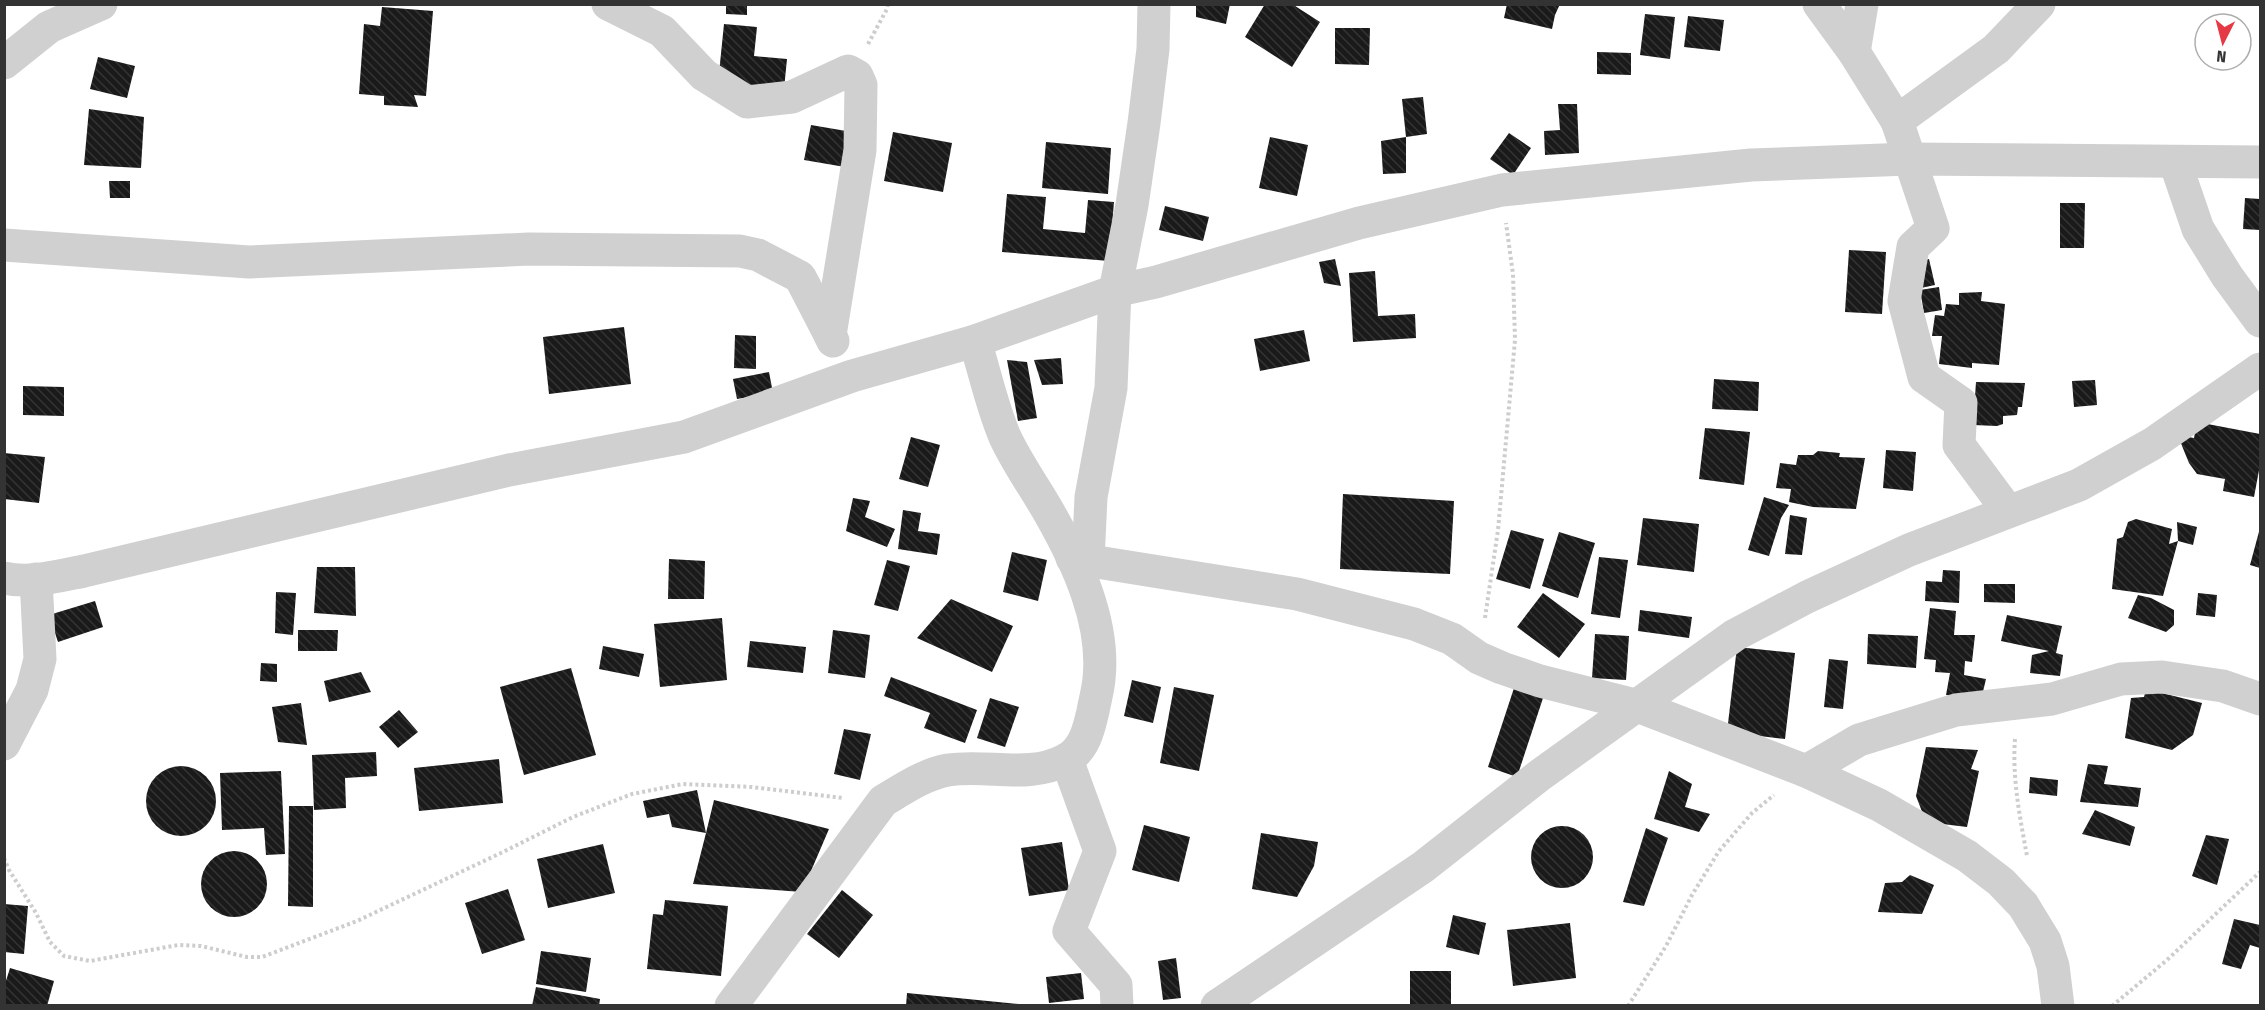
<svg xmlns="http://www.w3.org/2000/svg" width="2265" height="1010" font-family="'Fira Sans Condensed',sans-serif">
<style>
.building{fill:url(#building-back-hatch)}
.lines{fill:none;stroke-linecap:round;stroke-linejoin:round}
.path{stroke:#cdcdcd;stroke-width:4;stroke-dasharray:3 3;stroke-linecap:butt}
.minor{stroke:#d0d0d0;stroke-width:33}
</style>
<defs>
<pattern id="building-back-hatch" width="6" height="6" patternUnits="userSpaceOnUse" patternTransform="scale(1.5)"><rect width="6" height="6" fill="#1a1a1a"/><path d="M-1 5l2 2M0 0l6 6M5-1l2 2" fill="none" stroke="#333"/></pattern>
</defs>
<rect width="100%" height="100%" fill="#fff"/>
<g class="building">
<polygon points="1196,4 1230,4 1226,24 1196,17"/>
<polygon points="1265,4 1292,4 1320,22 1292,67 1245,37"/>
<polygon points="1507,4 1560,4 1555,15 1552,29 1504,18"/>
<polygon points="726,5 747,5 747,15 726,14"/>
<polygon points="382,7 433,11 426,96 414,95 418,107 384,105 384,96 359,94 364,24 380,26"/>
<polygon points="1645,14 1675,17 1670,59 1640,55"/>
<polygon points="1688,16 1724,20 1720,51 1684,47"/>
<polygon points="724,24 757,27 754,56 787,59 784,89 718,83"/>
<polygon points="1335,28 1370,28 1369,65 1335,64"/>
<polygon points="1597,52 1631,53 1631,75 1597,74"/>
<polygon points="98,57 135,66 127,98 90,89"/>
<polygon points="1423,97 1427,134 1406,137 1402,99"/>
<polygon points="1558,104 1577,104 1579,153 1545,155 1544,131 1560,130"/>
<polygon points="89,109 144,117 141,168 84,165"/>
<polygon points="811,125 852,132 845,167 804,160"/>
<polygon points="893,132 952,143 943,192 884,181"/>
<polygon points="1509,133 1531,148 1513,175 1490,159"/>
<polygon points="1270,137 1308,145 1297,196 1259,188"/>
<polygon points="1406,137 1406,173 1383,174 1381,141"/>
<polygon points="1046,142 1111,148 1108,194 1042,188"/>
<polygon points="109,181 130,181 130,198 110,198"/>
<polygon points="1007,194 1046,197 1043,229 1085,233 1088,200 1114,202 1109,261 1002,252"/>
<polygon points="2245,198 2260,199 2260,230 2243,229"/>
<polygon points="2060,203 2085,203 2084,248 2060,248"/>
<polygon points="1165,206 1209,217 1203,241 1159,230"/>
<polygon points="1849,250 1886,252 1882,314 1845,312"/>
<polygon points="1335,259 1341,286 1324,283 1319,262"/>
<polygon points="1929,259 1935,285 1921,288 1915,263"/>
<polygon points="1375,271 1378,316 1415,314 1416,338 1353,342 1349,273"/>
<polygon points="1939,287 1942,310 1924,313 1920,290"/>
<polygon points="1982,292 1981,301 2005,304 1999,365 1972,363 1972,368 1939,364 1942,336 1932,336 1935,315 1944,316 1946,304 1959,305 1959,293"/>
<polygon points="624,327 631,384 549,394 543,337"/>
<polygon points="1304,330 1310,361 1260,371 1254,339"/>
<polygon points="735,335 756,336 756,369 734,368"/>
<polygon points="1061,358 1063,384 1042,385 1034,360"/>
<polygon points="1007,360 1027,362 1037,418 1018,421"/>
<polygon points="769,372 773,393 737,399 733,379"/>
<polygon points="1714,379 1759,382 1758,411 1712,409"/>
<polygon points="2095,380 2097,405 2074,407 2072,381"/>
<polygon points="1976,382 2025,383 2022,407 2018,407 2017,415 2003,416 2003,424 1997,426 1973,425"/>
<polygon points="23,386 64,387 64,416 23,415"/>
<polygon points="2197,422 2260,434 2260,465 2254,497 2223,491 2225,479 2197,474 2189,463 2180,441 2183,436 2194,438"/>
<polygon points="1705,428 1750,432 1744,485 1699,479"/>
<polygon points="911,437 940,445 928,487 899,479"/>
<polygon points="1886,450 1916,452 1913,491 1883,488"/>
<polygon points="1818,451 1840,453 1839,457 1865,458 1856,509 1813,507 1789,502 1791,489 1776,488 1780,463 1796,465 1798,455 1813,455"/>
<polygon points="4,453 45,457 39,503 4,499"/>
<polygon points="1343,494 1454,501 1450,574 1340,569"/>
<polygon points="1764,497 1789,505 1781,518 1769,556 1748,550"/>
<polygon points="853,498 870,501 865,517 895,529 887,547 846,531"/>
<polygon points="903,510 921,513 918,531 940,534 937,555 898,549"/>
<polygon points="1790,515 1807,518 1802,555 1785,554"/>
<polygon points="1643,518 1699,524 1694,572 1637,565"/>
<polygon points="2136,519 2172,529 2169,544 2178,541 2177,522 2197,527 2193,545 2178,541 2163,596 2112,589 2117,539 2123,537 2128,522"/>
<polygon points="2260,528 2260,568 2250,565"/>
<polygon points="1511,530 1544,539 1530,589 1496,579"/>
<polygon points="1559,532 1595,543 1578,598 1542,586"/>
<polygon points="1012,552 1047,560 1038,601 1003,592"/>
<polygon points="1599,557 1628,560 1620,618 1591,614"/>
<polygon points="669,559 705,561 704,599 668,599"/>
<polygon points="887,560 910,566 898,611 874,605"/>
<polygon points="317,567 355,567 356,616 314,613"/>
<polygon points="1943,570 1960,571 1959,603 1925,601 1926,581 1942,582"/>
<polygon points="1984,584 2015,584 2015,603 1984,602"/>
<polygon points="276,592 296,593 293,635 275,633"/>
<polygon points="1543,593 1585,624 1559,658 1517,627"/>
<polygon points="2198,593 2217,595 2215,617 2196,615"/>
<polygon points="2138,595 2151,598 2174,610 2174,625 2166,632 2128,618"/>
<polygon points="951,599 1013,626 992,672 917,638"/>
<polygon points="95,601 103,627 58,642 49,615"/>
<polygon points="1930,608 1956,611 1954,635 1975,635 1972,662 1965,661 1964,675 1986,679 1981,700 1946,695 1950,673 1935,672 1936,660 1924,659"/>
<polygon points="1640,610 1692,617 1689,638 1638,631"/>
<polygon points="2007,615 2062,626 2056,653 2063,655 2060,676 2030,673 2032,655 2049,651 2001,641"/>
<polygon points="722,618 727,680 660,687 654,624"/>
<polygon points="298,630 338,630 337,651 298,651"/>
<polygon points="833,630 870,635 865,678 828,673"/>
<polygon points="1595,634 1629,636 1626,680 1592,678"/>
<polygon points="1868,634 1918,636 1916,668 1867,664"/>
<polygon points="750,641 806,647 803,673 747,667"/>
<polygon points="603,646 644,654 639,677 599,669"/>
<polygon points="1737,647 1795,653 1785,739 1727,732"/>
<polygon points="1829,659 1848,661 1843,709 1824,707"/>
<polygon points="261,663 277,664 277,682 260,681"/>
<polygon points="571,668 596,755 524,775 500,687"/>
<polygon points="361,672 371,692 329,702 324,681"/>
<polygon points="891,677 977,710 965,743 924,728 930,713 884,696"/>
<polygon points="1132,680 1161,687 1153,723 1124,716"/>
<polygon points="1515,685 1544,695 1517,777 1488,767"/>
<polygon points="1174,687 1214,695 1199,771 1160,763"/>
<polygon points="2146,689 2202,703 2193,735 2172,750 2125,738 2131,698 2144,697"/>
<polygon points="990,698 1019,707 1005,747 977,738"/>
<polygon points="301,703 307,745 278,742 272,707"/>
<polygon points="399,710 418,732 398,748 379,727"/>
<polygon points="844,729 871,734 860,780 834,774"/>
<polygon points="1926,747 1978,750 1971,769 1979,771 1967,827 1926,822 1916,796"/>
<polygon points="376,752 377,776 345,778 346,808 314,810 312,755"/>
<polygon points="499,759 503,803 419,811 414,768"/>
<polygon points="2088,764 2108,766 2104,784 2141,788 2138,807 2080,802"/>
<circle cx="181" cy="801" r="35"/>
<polygon points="281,771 285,854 266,855 264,828 222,830 220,773"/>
<polygon points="1669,771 1692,784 1685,807 1710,814 1699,832 1654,819"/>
<polygon points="2030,777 2058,780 2057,796 2029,793"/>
<polygon points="697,790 706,833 714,800 829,829 802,892 693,884 706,833 672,827 669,814 647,818 643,801"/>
<polygon points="289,806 313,806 313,907 288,906"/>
<polygon points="2095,810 2135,827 2130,846 2082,834"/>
<polygon points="1144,825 1190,837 1179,882 1132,870"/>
<circle cx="1562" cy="857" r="31"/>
<polygon points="1646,828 1668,838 1644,906 1623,902"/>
<polygon points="1261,833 1318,842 1314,866 1297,897 1252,889"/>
<polygon points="2206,835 2229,839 2217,885 2192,876"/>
<polygon points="1062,842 1069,890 1029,896 1021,848"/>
<polygon points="603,844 615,893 548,908 537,859"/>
<circle cx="234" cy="884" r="33"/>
<polygon points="1910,875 1934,885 1922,914 1878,912 1885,883 1902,882"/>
<polygon points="508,889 525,940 482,954 465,903"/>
<polygon points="842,890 873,915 839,958 807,934"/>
<polygon points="665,900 728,906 721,976 647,969 653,914 663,915"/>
<polygon points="4,904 28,906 24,954 4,952"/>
<polygon points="1453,915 1486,923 1479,955 1446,947"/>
<polygon points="2234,919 2260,925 2260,948 2250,945 2241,969 2222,964"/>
<polygon points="1570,923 1576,978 1513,986 1507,930"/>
<polygon points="541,951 591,958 586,992 536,984"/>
<polygon points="1176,958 1181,998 1163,1000 1158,961"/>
<polygon points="10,968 54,981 47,1006 4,1006 4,987"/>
<rect x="1410" y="971" width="41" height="34"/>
<polygon points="1081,973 1084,999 1049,1003 1046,977"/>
<polygon points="536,987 600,999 599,1006 532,1006"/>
<polygon points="907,993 1019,1004 1019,1006 906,1006"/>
</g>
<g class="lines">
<g class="path">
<polyline points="868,44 887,9 888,4"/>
<polyline points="1485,618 1498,530 1515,340 1513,274 1506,223"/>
<path d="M 2015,739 C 2012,778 2020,818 2027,856"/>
<polyline points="4,858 9,870 36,913 50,942 64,956 90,961 178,945 201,946 247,957 262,957 357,921 503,852 573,817 632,794 683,784 752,787 843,798"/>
<polyline points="1628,1006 1666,946 1692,895 1719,851 1752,813 1774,795"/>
<polyline points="2112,1006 2167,960 2260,872"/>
</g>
<g class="minor">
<polyline points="608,4 662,31 704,75 747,102 792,97 848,71 857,76 861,85 860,150 830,335 833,341"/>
<polyline points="1819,4 1854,52 1897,121 1933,228 1913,247 1904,301 1924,377 1961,403 1959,445 2008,511"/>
<polyline points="1854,52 1862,4"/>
<polyline points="4,63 49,27 101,4"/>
<polyline points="1897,121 1996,49 2039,4"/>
<polyline points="2175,162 2198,229 2227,276 2260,321"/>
<polyline points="4,245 249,262 529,249 740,251 758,255 800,277 830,335"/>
<polyline points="1072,558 1297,594 1414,624 1452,639 1479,658 1502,668 1540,681 1635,705 1806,771 1879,805 1967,856 2001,882 2023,905 2045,941 2053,966 2058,1006"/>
<polyline points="1088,561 1091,497 1111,388 1115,291 1132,205 1144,123 1153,49 1154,4"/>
<path d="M 4,578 C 30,584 59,576 84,571 L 509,470 L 684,437 L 852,376 L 975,341 L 1115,291 L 1156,282 L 1359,223 L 1502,190 L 1751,165 L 1909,159 L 2260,162"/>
<polyline points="4,744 32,690 40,659 36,579"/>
<polyline points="1067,760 1100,851 1069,931 1116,985 1117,1006"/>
<polyline points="1806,771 1859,740 1956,710 2052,699 2121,679 2162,677 2223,686 2260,699"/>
<path d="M 731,1006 L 883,801 C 903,789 925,774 948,770 C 987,764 1029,779 1065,760 C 1084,751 1089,729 1093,711 C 1095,700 1098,690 1099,679 C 1105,623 1078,564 1051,516 C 1036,489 1018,465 1005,437 C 992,407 985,373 975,341"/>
<polyline points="1217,1006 1423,867 1540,775 1735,635 1807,597 1909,550 2079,485 2152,444 2260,369"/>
</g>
</g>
<rect width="2265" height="1010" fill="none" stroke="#333333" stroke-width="12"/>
<g transform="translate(2223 42) rotate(186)"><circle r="28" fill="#ffffff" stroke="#adadad" stroke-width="1.5"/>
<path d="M0-4.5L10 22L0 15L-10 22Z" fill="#e63946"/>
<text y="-9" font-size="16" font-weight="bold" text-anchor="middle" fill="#333333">N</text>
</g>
</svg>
